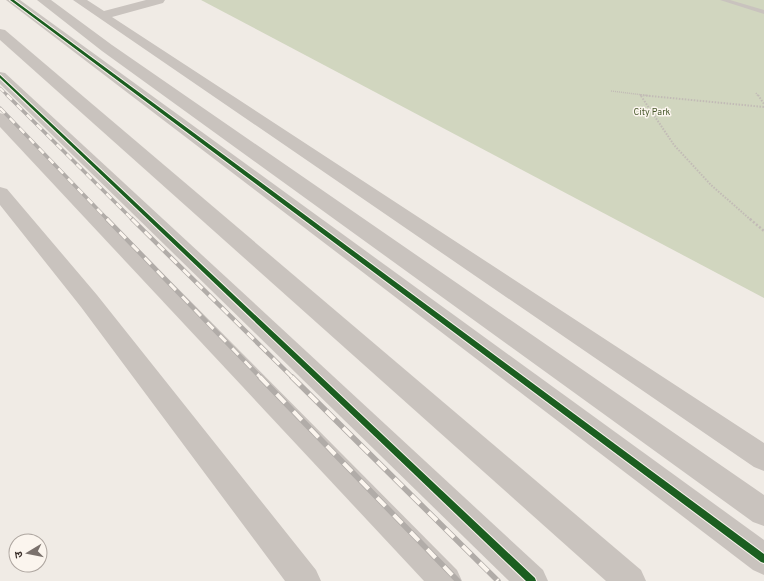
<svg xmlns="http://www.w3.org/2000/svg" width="764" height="581" font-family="Overpass,'Noto Sans Devanagari',sans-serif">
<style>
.green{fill:#d1d6bf}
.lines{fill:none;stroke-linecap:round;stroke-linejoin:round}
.path-far2{stroke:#c2bbb6;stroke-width:1.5;stroke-dasharray:1 1;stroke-linecap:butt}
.path-far1{stroke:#c2bbb6;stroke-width:2;stroke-dasharray:1.5 1.5;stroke-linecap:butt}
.path{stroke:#c2bbb6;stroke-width:2.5;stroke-dasharray:2 2;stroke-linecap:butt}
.service{fill:#c9c3be;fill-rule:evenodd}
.minor{fill:#c9c3be;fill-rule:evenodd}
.tertiary{fill:#c9c3be;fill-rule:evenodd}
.rail-far3-casing{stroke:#b1aca8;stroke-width:3}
.rail-far2-casing{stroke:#b1aca8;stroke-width:3.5}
.rail-far1-casing{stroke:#b1aca8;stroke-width:4.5}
.rail-casing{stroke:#b1aca8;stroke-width:5.5}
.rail-far3{stroke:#fbf5ee;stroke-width:2;stroke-dasharray:5.5;stroke-linecap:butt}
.rail-far2{stroke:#fbf5ee;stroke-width:2.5;stroke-dasharray:7;stroke-linecap:butt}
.rail-far1{stroke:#fbf5ee;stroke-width:3;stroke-dasharray:9;stroke-linecap:butt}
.rail{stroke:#fbf5ee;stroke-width:4;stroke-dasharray:12;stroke-linecap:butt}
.cycleway-casing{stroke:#fbf5ee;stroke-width:2}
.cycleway{fill:#1b5e20;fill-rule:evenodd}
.labels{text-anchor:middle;stroke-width:3;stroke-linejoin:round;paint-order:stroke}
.far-park-label{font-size:9px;fill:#4a5a2e;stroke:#fbf5ee}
</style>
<rect width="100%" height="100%" fill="#f0ebe5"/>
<polygon class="green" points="201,0 764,0 764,298"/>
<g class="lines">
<g class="path-far2">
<polyline points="611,91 651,96"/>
<polyline points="756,93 758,96"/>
</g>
<g class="path-far1">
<polyline points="640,95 764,107"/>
<polyline points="758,95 764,104"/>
<polyline points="641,96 674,145 711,185 751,220"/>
</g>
<polyline class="path" points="750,219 764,231"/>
<polygon class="service" points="720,0 730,0 764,10 764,14"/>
<g class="minor">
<polygon points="73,0 87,0 104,11 146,0 165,0 163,3 112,17 764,443 764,471 754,467"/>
<polygon points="0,113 6,115 457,570 462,581 424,581 0,127"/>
<polygon points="0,187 7,189 97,295 316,570 321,581 285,581 81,307 0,205"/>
</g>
<g class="tertiary">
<polygon points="6,0 20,0 764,540 764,575 753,570"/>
<polygon points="37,0 51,0 112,45 764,495 764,526 753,522 102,51"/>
<polygon points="0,29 5,30 641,570 646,581 606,581 0,40"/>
<polygon points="0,72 5,73 543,570 548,581 509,581 0,84"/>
</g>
<defs>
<polyline id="rail-far3" points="0,88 8,96"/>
<g id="rail-far2">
<polyline points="7,95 133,220"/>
<polyline points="0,108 108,220"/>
</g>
<g id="rail-far1">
<polyline points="107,219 261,378"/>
<polyline points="132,219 293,378"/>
</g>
<g id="rail">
<polyline points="260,377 458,581"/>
<polyline points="292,377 498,581"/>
</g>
</defs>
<use href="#rail-far3" class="rail-far3-casing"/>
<use href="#rail-far2" class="rail-far2-casing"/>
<use href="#rail-far1" class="rail-far1-casing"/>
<use href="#rail" class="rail-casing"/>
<use href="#rail-far3" class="rail-far3"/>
<use href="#rail-far2" class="rail-far2"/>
<use href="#rail-far1" class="rail-far1"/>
<use href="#rail" class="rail"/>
<defs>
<g id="cycleway">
<polygon points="10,0 14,0 764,554 764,563 761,562"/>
<polygon points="0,75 535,578 536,581 526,581 0,78"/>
</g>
</defs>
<use href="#cycleway" class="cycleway-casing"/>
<use href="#cycleway" class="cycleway"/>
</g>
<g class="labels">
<g class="far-park-label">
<text x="652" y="115">City Park</text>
</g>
</g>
<g transform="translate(28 553) rotate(260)"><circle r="19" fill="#fbf5ee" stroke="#aea6a0"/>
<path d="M0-3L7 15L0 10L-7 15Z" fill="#7a716c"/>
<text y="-6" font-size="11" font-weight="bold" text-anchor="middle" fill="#3b302b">उ</text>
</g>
</svg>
